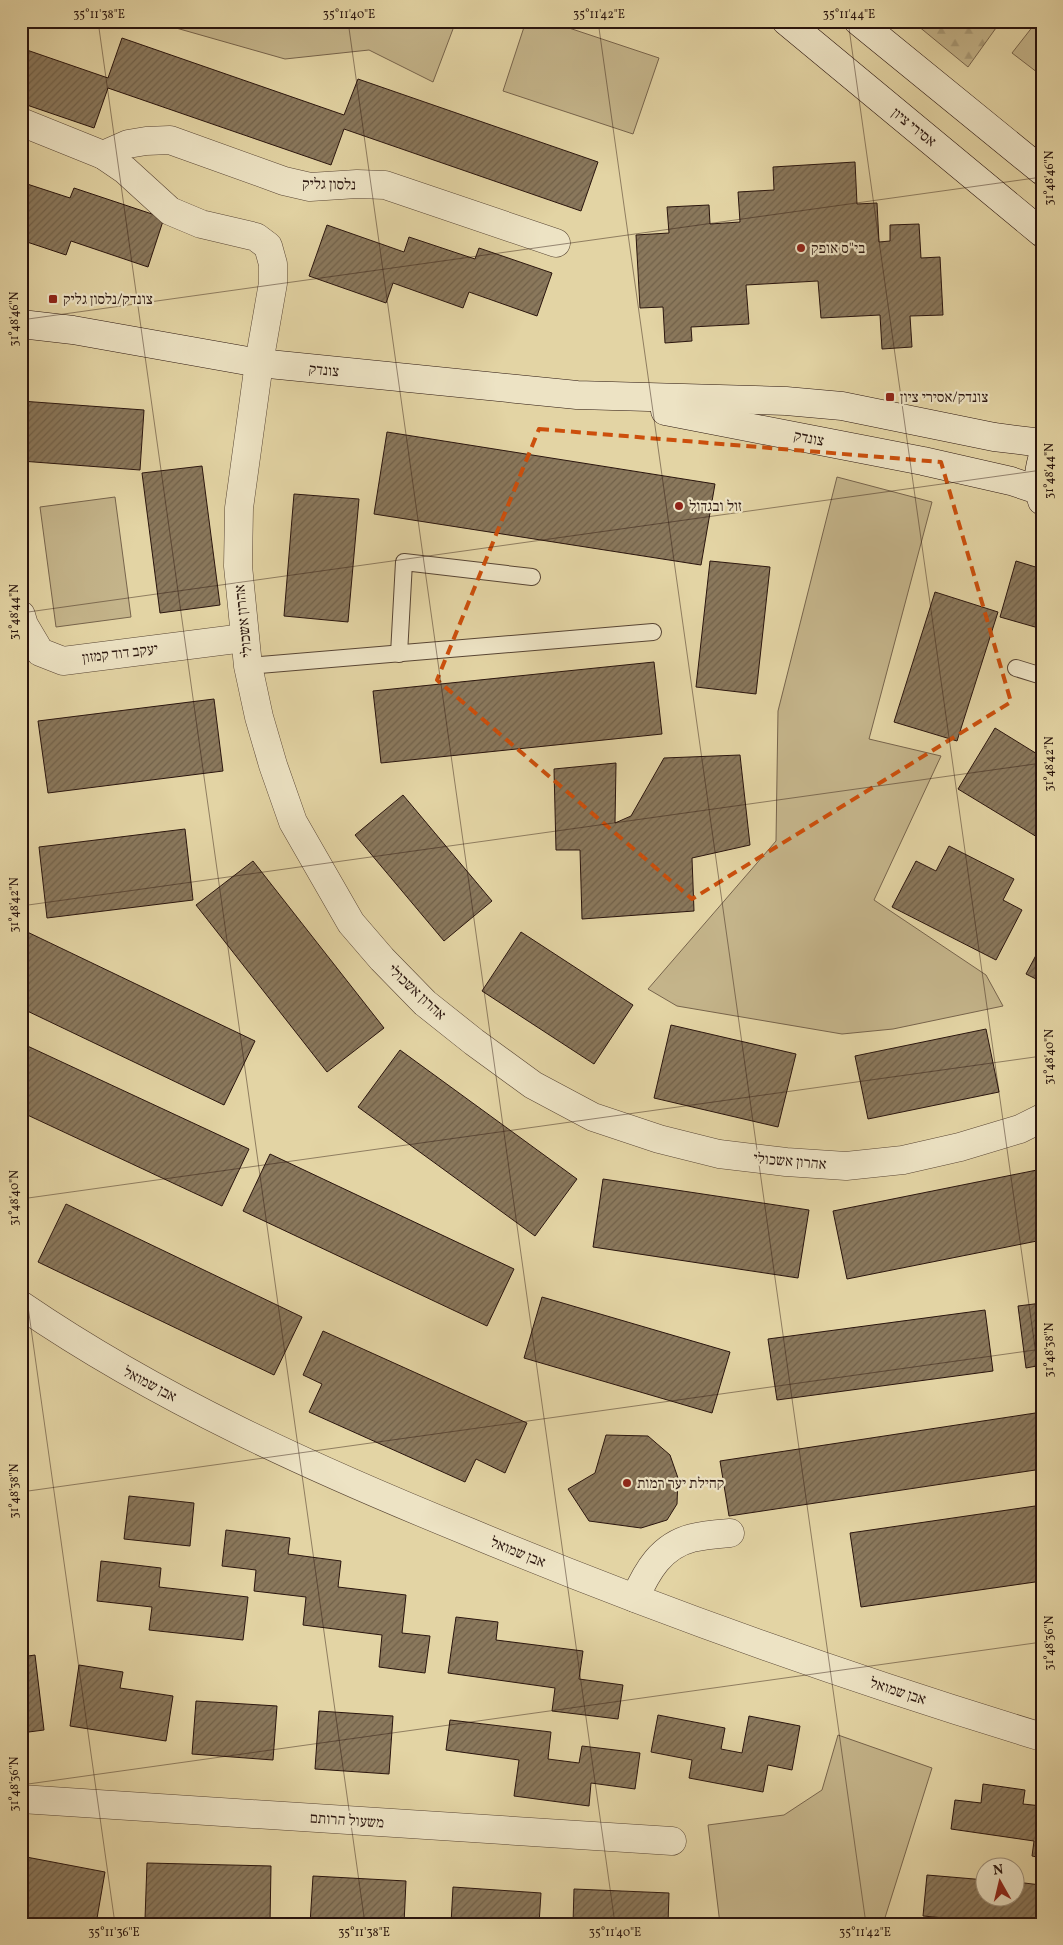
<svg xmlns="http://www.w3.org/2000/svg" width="1063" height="1945" font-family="Vollkorn,'Frank Ruhl Libre',serif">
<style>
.green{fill:#c4b48a;stroke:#77644c}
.forest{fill:url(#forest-firs);stroke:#77644c}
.building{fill:url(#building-hatch);stroke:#2a150e}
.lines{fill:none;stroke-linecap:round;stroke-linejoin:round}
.lane-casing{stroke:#584534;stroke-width:18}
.street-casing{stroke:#584534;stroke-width:29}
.secondary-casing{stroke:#2a150e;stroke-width:29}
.lane{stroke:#ede3c4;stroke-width:16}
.street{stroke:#ede3c4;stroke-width:28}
.secondary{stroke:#ede3c4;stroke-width:28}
.marked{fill:none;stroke:#cc4f0c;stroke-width:4;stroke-dasharray:10 6;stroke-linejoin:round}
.ticks{fill:none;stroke:#2a150e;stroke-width:1;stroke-opacity:0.45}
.poi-dot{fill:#8f2418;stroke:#ede3c4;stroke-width:2}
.labels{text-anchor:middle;stroke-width:4.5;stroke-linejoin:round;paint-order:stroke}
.street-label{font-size:15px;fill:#2a150e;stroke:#ede3c4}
.poi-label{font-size:15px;fill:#2a150e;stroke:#ede3c4;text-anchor:start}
.neatline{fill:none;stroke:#2a150e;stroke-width:2}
.ticks-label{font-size:12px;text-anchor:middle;fill:#2a150e}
</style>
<defs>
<pattern id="forest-firs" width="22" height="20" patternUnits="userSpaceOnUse" patternTransform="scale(1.25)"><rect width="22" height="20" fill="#c4b48a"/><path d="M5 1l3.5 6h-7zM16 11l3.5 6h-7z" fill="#a99a76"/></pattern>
<pattern id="building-hatch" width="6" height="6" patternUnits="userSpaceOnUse" patternTransform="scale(1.25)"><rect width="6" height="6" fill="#8a785c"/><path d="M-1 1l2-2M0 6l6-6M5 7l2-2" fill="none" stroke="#71614a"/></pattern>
</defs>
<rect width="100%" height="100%" fill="#e3d4a4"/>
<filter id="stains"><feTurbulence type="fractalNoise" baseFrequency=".004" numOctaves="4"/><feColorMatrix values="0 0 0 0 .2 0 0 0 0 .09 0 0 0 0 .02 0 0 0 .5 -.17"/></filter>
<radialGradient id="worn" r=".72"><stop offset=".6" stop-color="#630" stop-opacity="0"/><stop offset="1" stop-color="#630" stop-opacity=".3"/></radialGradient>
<g class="green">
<polygon points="147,21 456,21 433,82 369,50 285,59 162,24"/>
<polygon points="526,21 548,21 659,58 633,134 503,91"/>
<polygon points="1037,21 1042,21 1042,76 1012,53"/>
<polygon points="837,477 932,502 869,739 941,756 874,900 986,975 1003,1006 893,1029 842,1034 677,1006 648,989 776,841 778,711"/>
<polygon points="115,497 131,617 56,627 40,507"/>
<polygon points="838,1735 932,1768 883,1924 720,1924 708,1825 784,1815 822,1790"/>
</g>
<polygon class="forest" points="912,21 1001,21 968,67"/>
<g class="building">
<polygon points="122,38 344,115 358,79 598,162 581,211 344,129 331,165 108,88 94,128 21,103 21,48 108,78"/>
<polygon points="855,162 857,204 877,203 879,242 890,241 890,225 919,224 921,258 940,257 943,315 910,316 912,347 882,349 880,315 821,318 818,281 746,285 749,324 691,327 692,341 665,343 663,307 640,308 636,235 669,233 667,207 709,205 710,224 740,222 738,192 774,190 773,167"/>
<polygon points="21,182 70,198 74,188 164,218 148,267 71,241 66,255 21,240"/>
<polygon points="327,225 404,252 409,237 475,259 479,248 552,273 537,316 469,292 463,308 393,283 386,303 309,276"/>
<polygon points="21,401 144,410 140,470 21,461"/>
<polygon points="387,432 715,484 701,565 374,514"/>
<polygon points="202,466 220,605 160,613 142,473"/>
<polygon points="294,494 359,499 348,622 284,616"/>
<polygon points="710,561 770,567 756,694 696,687"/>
<polygon points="1016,561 1042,569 1042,629 1000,617"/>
<polygon points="935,592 998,612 957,741 894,722"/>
<polygon points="654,662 662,734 381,763 373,691"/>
<polygon points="214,699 223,771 48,793 38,721"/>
<polygon points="995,728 1042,757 1042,840 958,789"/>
<polygon points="740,755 750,845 692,858 694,911 582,919 580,850 556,850 554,769 616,763 615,823 631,816 664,758"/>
<polygon points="403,795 492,901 444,941 355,835"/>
<polygon points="185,829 193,900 47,918 39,847"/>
<polygon points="949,846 1014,879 1003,900 1022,910 996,960 892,907 916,861 936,871"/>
<polygon points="253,861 384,1028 327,1072 196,905"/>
<polygon points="21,929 255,1041 224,1105 21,1008"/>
<polygon points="521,932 633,1005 594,1064 482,991"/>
<polygon points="1042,944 1042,982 1026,974"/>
<polygon points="671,1025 796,1054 778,1127 654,1098"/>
<polygon points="986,1029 999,1092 868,1119 855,1056"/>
<polygon points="21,1043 249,1149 222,1206 21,1112"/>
<polygon points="400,1050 577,1179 535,1236 358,1107"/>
<polygon points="270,1154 514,1269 487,1326 243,1211"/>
<polygon points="1042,1169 1042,1240 847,1279 833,1211"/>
<polygon points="603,1179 809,1210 798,1278 593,1247"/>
<polygon points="66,1204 302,1317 274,1375 38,1262"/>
<polygon points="542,1297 730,1352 712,1413 524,1358"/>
<polygon points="1042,1303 1042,1365 1026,1368 1018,1306"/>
<polygon points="985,1310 993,1371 777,1400 768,1339"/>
<polygon points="323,1331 527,1423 505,1473 476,1459 465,1482 309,1412 322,1384 303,1375"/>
<polygon points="1042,1412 1042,1469 729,1516 720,1461"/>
<polygon points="606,1435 648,1436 670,1455 678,1478 677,1504 667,1520 641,1528 589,1521 568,1489 595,1473"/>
<polygon points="129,1496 194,1503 190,1546 124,1539"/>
<polygon points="1042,1505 1042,1581 861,1607 850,1533"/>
<polygon points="226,1530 290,1538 288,1554 341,1561 338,1587 406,1595 402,1633 430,1636 425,1673 379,1667 382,1635 303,1625 306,1597 254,1591 256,1570 222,1566"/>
<polygon points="101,1561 161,1568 159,1587 248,1597 243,1640 149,1630 152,1607 97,1601"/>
<polygon points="1042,1604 1042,1645 1036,1605"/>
<polygon points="456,1617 498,1622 496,1640 583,1651 579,1679 623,1685 618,1719 552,1711 555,1688 448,1673"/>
<polygon points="35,1655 44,1730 21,1733 21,1657"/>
<polygon points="79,1665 123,1672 120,1688 173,1696 166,1741 70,1726"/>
<polygon points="196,1701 277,1706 273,1760 192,1754"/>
<polygon points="319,1711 393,1716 389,1774 315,1769"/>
<polygon points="658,1715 725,1728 721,1749 742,1753 749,1716 800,1726 792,1770 768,1765 763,1792 689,1778 692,1760 651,1752"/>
<polygon points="450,1720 551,1732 548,1759 579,1763 582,1746 640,1753 635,1789 591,1783 589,1806 514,1796 519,1760 446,1750"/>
<polygon points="983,1784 1025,1790 1023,1804 1042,1806 1042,1858 1032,1856 1034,1841 951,1829 955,1800 981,1803"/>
<polygon points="21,1856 105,1872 96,1924 21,1924"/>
<polygon points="147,1863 271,1866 270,1923 145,1919"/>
<polygon points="927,1875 986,1880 986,1898 1016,1898 1016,1882 1041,1885 1038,1911 1042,1912 1042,1924 1009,1924 923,1916"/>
<polygon points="313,1876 406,1881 404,1924 310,1924"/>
<polygon points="453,1887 541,1893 539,1924 451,1924"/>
<polygon points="574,1889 669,1893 668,1924 573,1924"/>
</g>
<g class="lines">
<defs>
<g id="lane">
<polyline points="399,654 404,562 532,577"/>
<polyline points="248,666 653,632"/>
<polyline points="1016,668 1042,676"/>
</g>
<g id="street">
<polyline points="21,122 103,155 125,170 170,211 201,224 256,237 268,246 273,264 273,283 259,363 239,508 238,566 248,666 259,717 273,765 293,822 351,923 382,959 425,1003 474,1042 533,1085 593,1117 659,1139 719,1154 786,1162 846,1166 903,1160 960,1147 1020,1129 1042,1118"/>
<polyline points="103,155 128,144 146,141 170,140 284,181 310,187 357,184 385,185 556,243"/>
<polyline points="21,615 24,625 40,652 63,661 244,638"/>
<path d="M 21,1305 C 160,1400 314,1469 469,1532 C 656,1610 848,1678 1042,1737"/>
<path d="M 635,1598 C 647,1571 661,1546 692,1538 C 704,1535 718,1534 730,1533"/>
<polyline points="21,1799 672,1841"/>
</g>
<g id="secondary">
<polyline points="786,21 1042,233"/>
<polyline points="858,21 1042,171"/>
<polyline points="21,324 73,330 259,363 577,395 786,401 842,406 994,437 1042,443"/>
<polyline points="665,411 923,461 1011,481 1038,490"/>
<path d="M 1042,459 C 1038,474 1037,486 1042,501"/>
</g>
</defs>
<use href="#lane" class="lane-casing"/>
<use href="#street" class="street-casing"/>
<use href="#secondary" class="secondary-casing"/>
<use href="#lane" class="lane"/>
<use href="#street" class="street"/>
<use href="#secondary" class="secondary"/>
</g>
<path class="marked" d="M 539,429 L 941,462 L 1011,702 L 692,899 L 437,680 Z"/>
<path class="ticks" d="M 98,21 L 365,1924M 348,21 L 615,1924M 598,21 L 866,1924M 848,21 L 1042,1397M 21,27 L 63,21M 21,320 L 1042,177M 21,613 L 1042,470M 21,906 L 1042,763M 21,1199 L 1042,1056M 21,1257 L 115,1924M 21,1492 L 1042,1349M 21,1785 L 1042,1642"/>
<g class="poi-dot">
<circle cx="801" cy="248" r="5"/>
<rect x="48" y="294" width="10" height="10" rx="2.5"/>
<rect x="885" y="392" width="10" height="10" rx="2.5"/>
<circle cx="679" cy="506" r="5"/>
<circle cx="627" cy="1483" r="5"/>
</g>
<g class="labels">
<g class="street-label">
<text transform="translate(914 127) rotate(39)" y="5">אסירי ציון</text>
<text transform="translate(329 184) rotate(1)" y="5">נלסון גליק</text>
<text transform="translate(324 370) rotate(6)" y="5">צונדק</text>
<text transform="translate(809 438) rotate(11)" y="5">צונדק</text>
<text transform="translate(243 621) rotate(-96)" y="5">אהרון אשכולי</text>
<text transform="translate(120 653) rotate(-7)" y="5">יעקב דוד קמזון</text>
<text transform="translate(417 992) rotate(43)" y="5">אהרון אשכולי</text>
<text transform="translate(790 1161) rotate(5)" y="5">אהרון אשכולי</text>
<text transform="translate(150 1384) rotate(28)" y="5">אבן שמואל</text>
<text transform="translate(518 1552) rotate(22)" y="5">אבן שמואל</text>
<text transform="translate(898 1691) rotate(18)" y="5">אבן שמואל</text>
<text transform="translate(347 1820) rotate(4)" y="5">משעול הרותם</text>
</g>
<g class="poi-label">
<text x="811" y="253">בי"ס אופק</text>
<text x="63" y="304">צונדק/נלסון גליק</text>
<text x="900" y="402">צונדק/אסירי ציון</text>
<text x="689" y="511">זול ובגדול</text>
<text x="637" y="1488">קהילת יער רמות</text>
</g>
</g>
<rect width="1063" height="1945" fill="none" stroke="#e3d4a4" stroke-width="55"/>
<g transform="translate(1000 1882) rotate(352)"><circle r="24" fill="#ede3c4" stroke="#9f917b"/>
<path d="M0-4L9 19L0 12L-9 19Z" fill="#8f2418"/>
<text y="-8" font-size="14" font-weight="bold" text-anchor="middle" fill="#2a150e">N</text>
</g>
<rect x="28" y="28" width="1008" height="1890" class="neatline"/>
<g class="ticks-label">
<text x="99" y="18">35°11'38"E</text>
<text x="349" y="18">35°11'40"E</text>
<text x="599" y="18">35°11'42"E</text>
<text x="849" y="18">35°11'44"E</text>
<text transform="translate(1049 178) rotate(-90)" y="4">31°48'46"N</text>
<text transform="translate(14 319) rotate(-90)" y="4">31°48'46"N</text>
<text transform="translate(1049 471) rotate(-90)" y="4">31°48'44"N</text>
<text transform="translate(14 612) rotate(-90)" y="4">31°48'44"N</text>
<text transform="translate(1049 764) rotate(-90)" y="4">31°48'42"N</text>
<text transform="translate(14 905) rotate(-90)" y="4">31°48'42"N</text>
<text transform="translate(1049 1057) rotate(-90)" y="4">31°48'40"N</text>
<text transform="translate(14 1198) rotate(-90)" y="4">31°48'40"N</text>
<text transform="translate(1049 1350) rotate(-90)" y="4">31°48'38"N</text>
<text transform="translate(14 1491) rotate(-90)" y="4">31°48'38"N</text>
<text transform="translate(1049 1643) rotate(-90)" y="4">31°48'36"N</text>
<text transform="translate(14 1784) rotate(-90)" y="4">31°48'36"N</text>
<text x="114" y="1936">35°11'36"E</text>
<text x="364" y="1936">35°11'38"E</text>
<text x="615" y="1936">35°11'40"E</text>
<text x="865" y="1936">35°11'42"E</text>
</g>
<rect width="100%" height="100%" filter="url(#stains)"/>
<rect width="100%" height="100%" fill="url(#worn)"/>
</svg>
